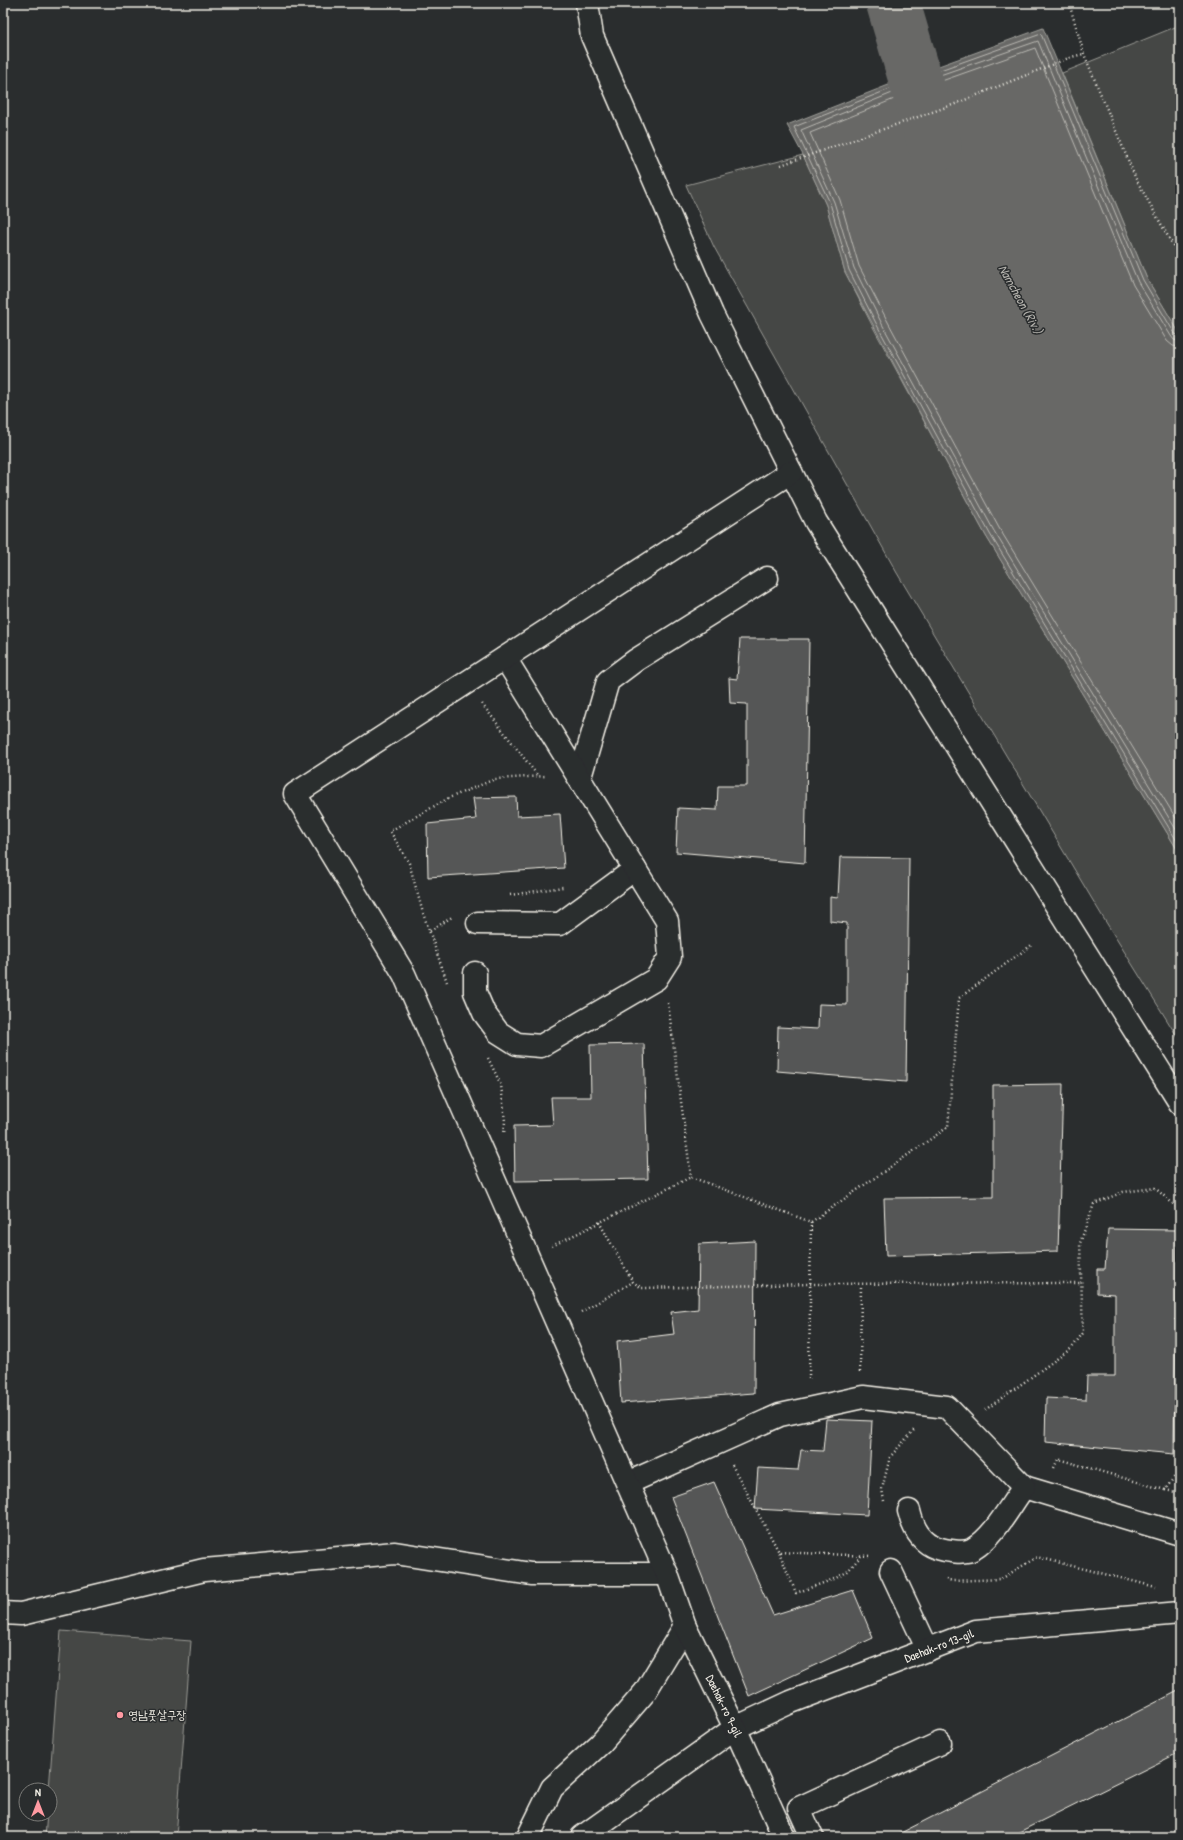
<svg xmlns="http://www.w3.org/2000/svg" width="1183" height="1840" font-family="'Patrick Hand','Poor Story',sans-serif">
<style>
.green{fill:#444645;stroke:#9c9c96}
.water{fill:#676866;stroke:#9f9f9a}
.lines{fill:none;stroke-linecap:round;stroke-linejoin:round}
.shore{stroke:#bcbab4;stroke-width:1}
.river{stroke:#676866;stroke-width:54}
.building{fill:#555756;stroke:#f4f1e8}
.minor-casing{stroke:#f4f1e8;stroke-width:25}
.path{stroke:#f4f1e8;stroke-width:2.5;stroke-dasharray:1 3;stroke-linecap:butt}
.minor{stroke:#2a2d2e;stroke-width:22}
.poi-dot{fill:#ff9aa2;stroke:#2a2d2e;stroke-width:1.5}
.labels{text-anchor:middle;stroke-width:3;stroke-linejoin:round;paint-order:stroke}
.street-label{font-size:12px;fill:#f4f1e8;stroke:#2a2d2e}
.poi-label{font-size:12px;fill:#f4f1e8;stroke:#2a2d2e;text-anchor:start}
.water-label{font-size:13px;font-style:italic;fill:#b5b3ae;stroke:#2a2d2e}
</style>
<rect width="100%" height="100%" fill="#2a2d2e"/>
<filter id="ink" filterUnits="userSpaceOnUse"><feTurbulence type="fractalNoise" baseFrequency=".025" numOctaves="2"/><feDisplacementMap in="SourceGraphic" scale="8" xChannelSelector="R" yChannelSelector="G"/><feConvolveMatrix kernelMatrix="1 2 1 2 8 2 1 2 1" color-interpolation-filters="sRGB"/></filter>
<g filter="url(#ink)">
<g class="green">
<polygon points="1180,25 1180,334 1147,279 1062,73"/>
<polygon points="803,155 826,205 845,272 874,329 986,536 1180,854 1180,1041 1104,919 897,573 714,247 686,185"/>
<polygon points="61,1631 191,1641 176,1837 45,1837 47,1814 50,1814 49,1790"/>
</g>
<polygon class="water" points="1043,28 1147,279 1180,334 1180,854 986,536 946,462 845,272 826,205 803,155 787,125 914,75"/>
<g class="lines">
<g class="shore">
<polyline points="1180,336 1175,334 1143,280 1041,34 915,79 794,127 830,203 849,270 878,327 990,534 1180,846"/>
<polyline points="1180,341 1174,340 1171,336 1138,282 1038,41 917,83 801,130 834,202 854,268 882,324 994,531 1180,836"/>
<polyline points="1180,347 1173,346 1167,341 1133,285 1035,48 919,89 810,133 840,200 859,266 888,322 999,528 1180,825"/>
</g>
<polyline class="river" points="893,3 935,146"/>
</g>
<g class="building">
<polygon points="740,639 809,639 805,863 676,852 678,808 717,810 718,786 747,786 747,704 730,703 729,678 737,679"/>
<polygon points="516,797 517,816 560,814 564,868 428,877 427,824 476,819 473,798"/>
<polygon points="840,857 909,858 906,1082 777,1071 778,1027 818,1029 819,1004 847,1005 847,923 830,921 830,897 838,898"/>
<polygon points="644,1044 648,1179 515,1181 514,1126 553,1125 551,1097 591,1097 590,1045"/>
<polygon points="1063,1084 1058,1251 886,1256 884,1198 993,1197 993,1085"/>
<polygon points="1108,1229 1177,1230 1174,1454 1045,1442 1046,1398 1086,1400 1087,1376 1115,1376 1115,1294 1097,1293 1097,1269 1105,1269"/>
<polygon points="755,1241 754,1393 621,1403 617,1341 674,1334 671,1312 698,1309 699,1244"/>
<polygon points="826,1419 872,1421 867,1515 755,1509 758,1468 798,1470 801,1450 823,1451"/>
<polygon points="714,1482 773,1615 853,1590 873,1638 749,1696 671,1497"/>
<polygon points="1180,1690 1180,1752 1009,1837 893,1837"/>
</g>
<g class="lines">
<defs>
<g id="minor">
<polyline points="587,3 592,36 712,314 816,522 1180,1103"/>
<polyline points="580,777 608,681 636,660 767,578"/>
<polyline points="478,923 560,924 635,869"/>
<polyline points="475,973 475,992 484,1013 498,1032 517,1044 541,1046 656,979 670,957 667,921 505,658"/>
<polyline points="628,1483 780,1415 863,1397 947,1407 1024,1487 1180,1534"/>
<path d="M 909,1511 C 913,1528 920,1542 937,1548 C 946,1551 965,1554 973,1549 C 995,1536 1009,1507 1024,1487"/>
<polyline points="891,1571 928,1650"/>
<polyline points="3,1613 21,1614 204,1570 395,1553 531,1574 667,1574"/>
<polyline points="528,1837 552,1788 601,1743 645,1692 685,1626"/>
<polyline points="582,1837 735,1728 791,1702 976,1631 1180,1613"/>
<polyline points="784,1837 735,1728 685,1626 667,1574 404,974 295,794 791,472"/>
<polyline points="812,1837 799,1808 940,1743"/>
</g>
</defs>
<use href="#minor" class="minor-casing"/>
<g class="path">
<polyline points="1069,3 1084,54 1136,179 1180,258"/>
<polyline points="781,165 955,104 1071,57 1084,54"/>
<polyline points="482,704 538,776"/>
<polyline points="510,895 563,887"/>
<polyline points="430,931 452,917"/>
<polyline points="447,982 423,913 409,863 390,831 449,798 495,779 546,776"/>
<polyline points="668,1003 691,1177 811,1222 948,1127 959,998 1033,944"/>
<polyline points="488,1058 501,1085 505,1121 504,1134"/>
<polyline points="599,1222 633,1282 642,1288 810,1284 1081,1283"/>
<polyline points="811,1222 809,1379 811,1379"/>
<polyline points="552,1246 691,1177"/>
<polyline points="581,1312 633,1282"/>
<polyline points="860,1372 861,1284"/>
<polyline points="985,1410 1072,1348 1083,1333 1080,1243 1094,1204 1123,1192 1155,1188 1180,1210"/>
<polyline points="732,1465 779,1552 871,1556"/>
<polyline points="1054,1468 1058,1459 1165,1490 1180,1469"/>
<polyline points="1165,1490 1180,1493"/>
<polyline points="884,1501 882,1489 890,1457 914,1430"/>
<polyline points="779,1552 796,1593 834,1579 847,1572 861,1556"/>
<polyline points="946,1579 952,1581 1001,1579 1037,1557 1156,1587"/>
<polyline points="1179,1587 1180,1580"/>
</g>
<use href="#minor" class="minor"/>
</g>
</g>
<circle class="poi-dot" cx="120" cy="1715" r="4"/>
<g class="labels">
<g class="street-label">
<text transform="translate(939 1646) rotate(-21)" y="4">Daehak-ro 13-gil</text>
<text transform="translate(724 1706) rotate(64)" y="4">Daehak-ro 9-gil</text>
</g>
<g class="poi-label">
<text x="128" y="1719">영남풋살구장</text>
</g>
<g class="water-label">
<text transform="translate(1021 299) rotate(61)" y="5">Namcheon (Riv.)</text>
</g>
</g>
<rect width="1183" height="1840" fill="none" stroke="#2a2d2e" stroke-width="16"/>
<rect x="8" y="8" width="1167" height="1824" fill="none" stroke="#f4f1e8" stroke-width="1.5" filter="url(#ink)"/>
<g transform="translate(38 1802)"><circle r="19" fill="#2a2d2e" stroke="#7b7b78"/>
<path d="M0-3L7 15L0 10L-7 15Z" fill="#ff9aa2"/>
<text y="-6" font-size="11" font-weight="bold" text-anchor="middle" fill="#f4f1e8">N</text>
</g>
</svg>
